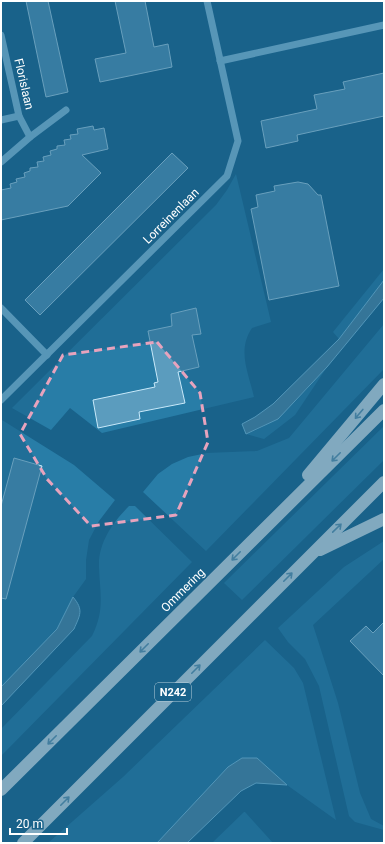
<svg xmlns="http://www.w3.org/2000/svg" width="385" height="844" font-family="Roboto,sans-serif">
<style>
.green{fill:#287da7}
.water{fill:#588ca8;stroke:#95d3f0}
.building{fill:#5b9cbe;stroke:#c8e9fa}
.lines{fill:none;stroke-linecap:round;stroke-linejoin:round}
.minor{stroke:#a2d4ee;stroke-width:7}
.highway{stroke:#fff;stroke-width:12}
.oneway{stroke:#75a1b9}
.marked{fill:none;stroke:#e7a3bd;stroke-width:3;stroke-dasharray:8 5;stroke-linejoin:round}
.labels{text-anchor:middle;stroke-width:3;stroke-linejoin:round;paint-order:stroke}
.shield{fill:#19628a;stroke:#bad0dc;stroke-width:1}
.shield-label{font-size:11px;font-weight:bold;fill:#fff}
.street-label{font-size:12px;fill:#fff;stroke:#19628a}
</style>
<rect width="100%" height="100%" fill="#19628a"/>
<g class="green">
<path d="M 236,174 L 271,322 L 252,328 C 237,350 248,372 254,397 L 102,433 L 70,408 L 51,430 L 12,408 L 216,205 L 227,190 Z"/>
<polygon points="384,269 384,280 339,339 333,332"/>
<polygon points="384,324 384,369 206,551 143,492 158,474 172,464 188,457 207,453 257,451 289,438"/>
<path d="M 327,367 L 295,415 L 264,439 L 246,434 C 280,423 304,392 327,367 Z"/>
<polygon points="2,420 74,465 115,500 99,521 89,540 86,560 86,579 73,597 57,629 1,687"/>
<polygon points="384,426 384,460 242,600 224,583"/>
<path d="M 129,506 L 135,506 L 192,562 L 1,756 L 1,729 L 92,636 C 105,610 100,594 99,567 C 98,543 113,522 129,506 Z"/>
<polygon points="384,541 384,559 313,625 338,703 360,793 371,819 384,826 384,830 355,822 349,816 319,686 305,659 288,642 278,628 344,567"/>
<polygon points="265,640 294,668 303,683 336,820 287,785 257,758 242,758 228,767 157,843 48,843 123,777"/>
<polygon points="245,812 273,843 212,843 244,812"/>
</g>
<g class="water">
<polygon points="384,280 384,298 327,367 278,419 246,434 242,424 255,417 273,404 339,339"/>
<path d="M 73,597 C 84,610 80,615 74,629 L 1,706 L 1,687 L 57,629 Z"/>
<polygon points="242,758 257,758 287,785 256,783 241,791 187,843 157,843 228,767"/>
</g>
<g class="building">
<polygon points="26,1 48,1 68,92 46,97"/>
<polygon points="115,1 145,1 154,47 168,44 172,67 100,82 95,59 126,53"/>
<polygon points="384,73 384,116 297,135 298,141 266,148 261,121 317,109 314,95 345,89 343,82"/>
<polygon points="93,126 94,130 104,128 108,149 82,155 101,173 68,206 1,220 1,190 11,188 10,184 17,182 16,179 25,177 24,173 30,171 30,168 38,167 37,162 44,161 43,157 51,155 50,151 57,149 57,146 65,145 64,140 71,139 70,135 78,134 77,129"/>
<polygon points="172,153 188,168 40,315 25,300"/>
<polygon points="298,182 308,184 318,195 321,195 339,286 269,300 251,209 258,207 256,195 275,191 274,186"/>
<polygon points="196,308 201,334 192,335 199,367 178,372 185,403 139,412 140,419 98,428 93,400 155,387 154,383 158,382 148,331 172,326 171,314"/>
<polygon points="14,458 42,466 6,599 1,598 1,506"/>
<polygon points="384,622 384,676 350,641 366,626 373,633"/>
</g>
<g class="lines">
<g class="minor">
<polyline points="1,35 19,116 30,137 66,110"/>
<polyline points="220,61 384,25"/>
<polyline points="1,120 19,116"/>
<polyline points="1,162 30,137"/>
<polyline points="1,308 47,355"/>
<polyline points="1,400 227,176 238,141 207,1"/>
</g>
<g class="highway">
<polyline points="308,475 384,384"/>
<polyline points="320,550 384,519"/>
<polyline points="1,790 384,410"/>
<polyline points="23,843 384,482"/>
</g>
</g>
<defs><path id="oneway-shaft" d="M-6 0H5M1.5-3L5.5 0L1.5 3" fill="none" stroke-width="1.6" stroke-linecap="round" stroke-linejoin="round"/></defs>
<g class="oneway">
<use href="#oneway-shaft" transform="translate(359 414) rotate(130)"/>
<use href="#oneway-shaft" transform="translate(336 457) rotate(135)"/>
<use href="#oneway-shaft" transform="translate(337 528) rotate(-44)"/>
<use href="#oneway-shaft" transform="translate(236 556) rotate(135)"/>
<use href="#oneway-shaft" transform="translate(288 577) rotate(-45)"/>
<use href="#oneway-shaft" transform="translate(144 648) rotate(135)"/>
<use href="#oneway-shaft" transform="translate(196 669) rotate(-45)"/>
<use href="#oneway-shaft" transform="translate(52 740) rotate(135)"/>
<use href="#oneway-shaft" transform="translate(65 801) rotate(-45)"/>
</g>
<path d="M0 0H385V844H0ZM 157,342 L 200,393 L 208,442 L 176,515 L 91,526 L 47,479 L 20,434 L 63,355 Z" fill="#19628a" fill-opacity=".55" fill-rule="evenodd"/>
<path class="marked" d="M 157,342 L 200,393 L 208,442 L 176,515 L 91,526 L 47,479 L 20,434 L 63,355 Z"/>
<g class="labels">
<rect class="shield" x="155" y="683" width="36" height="18" rx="3"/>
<g class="shield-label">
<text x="173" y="696">N242</text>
</g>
<g class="street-label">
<text transform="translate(24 84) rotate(77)" y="4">Florislaan</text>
<text transform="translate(171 216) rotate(-45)" y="4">Lorreinenlaan</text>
<text transform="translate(183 590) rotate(-45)" y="4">Ommering</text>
</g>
</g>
<rect width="385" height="844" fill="none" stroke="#ffffff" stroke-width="4"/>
<path d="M10 828v6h57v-6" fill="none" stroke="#ffffff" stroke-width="2"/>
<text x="16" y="828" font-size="12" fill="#ffffff" stroke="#19628a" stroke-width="3" paint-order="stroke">20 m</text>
</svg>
